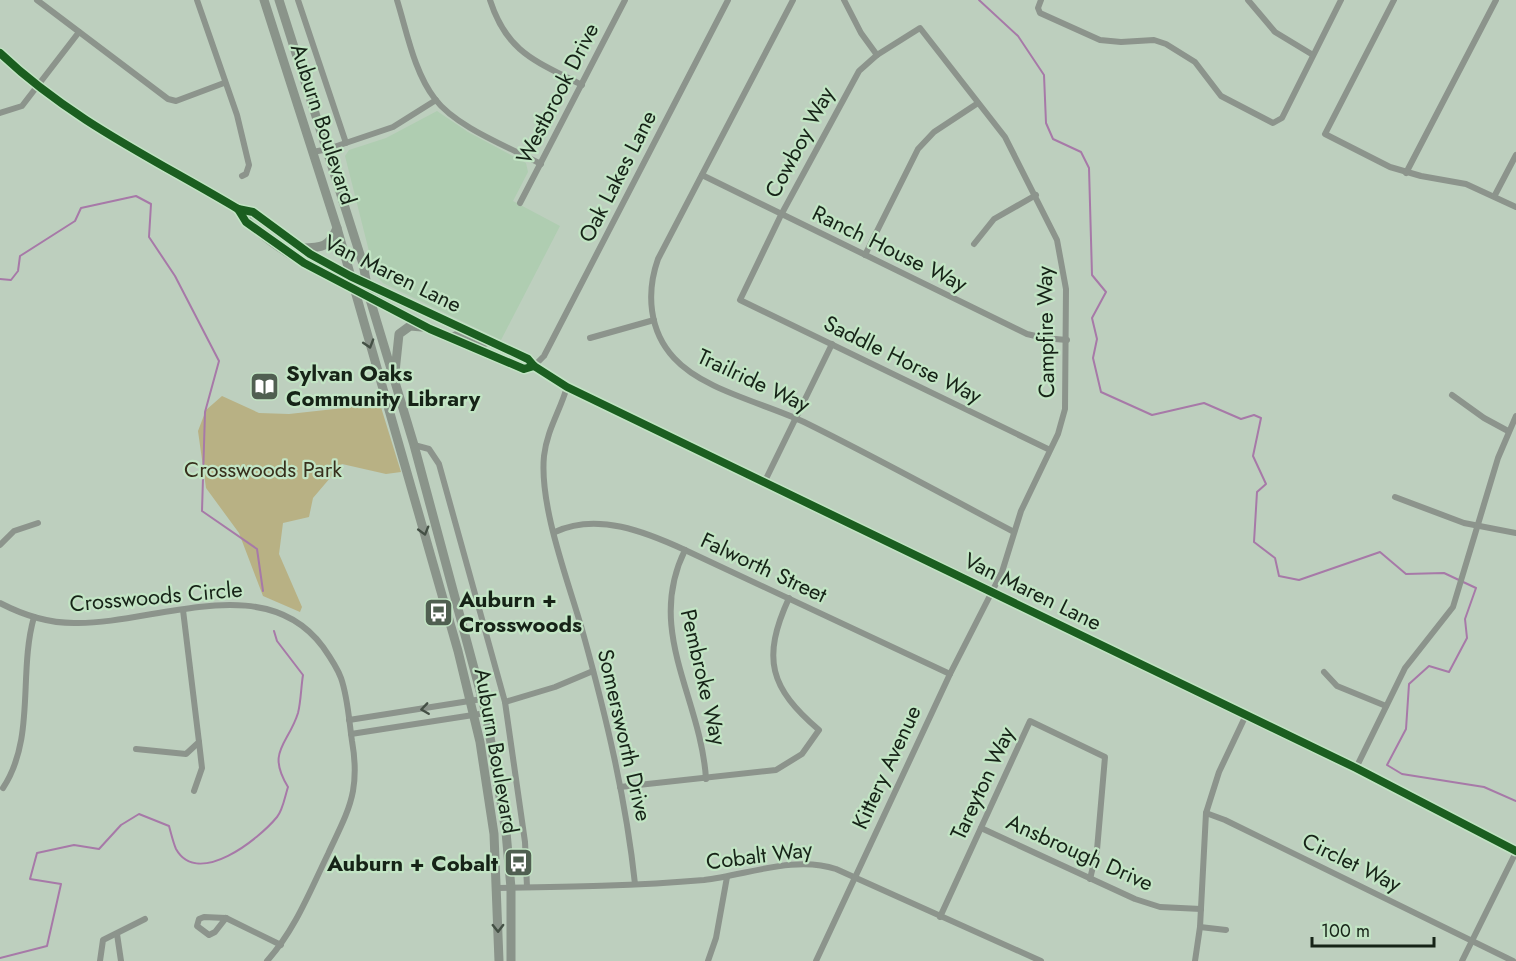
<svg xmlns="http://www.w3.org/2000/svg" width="1516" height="961" font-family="Jost,sans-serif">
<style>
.built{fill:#afcdb1}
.green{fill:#b8b184}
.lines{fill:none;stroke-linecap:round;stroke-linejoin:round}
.stream{stroke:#a779a8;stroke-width:2}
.minor{stroke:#8c948c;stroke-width:6}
.tertiary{stroke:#8c948c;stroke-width:8}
.secondary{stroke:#8a948a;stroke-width:9}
.cycleway-casing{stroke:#c2e4c4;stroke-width:11}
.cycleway{stroke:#1b5e20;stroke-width:8}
.oneway{stroke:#445045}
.oneway2{stroke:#455046}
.labels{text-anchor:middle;stroke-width:4.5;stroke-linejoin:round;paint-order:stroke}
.street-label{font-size:22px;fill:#162317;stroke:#c2e4c4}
.poi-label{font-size:22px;font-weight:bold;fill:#162317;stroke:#c2e4c4;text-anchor:start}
.park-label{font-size:22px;fill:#372f1c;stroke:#c2e4c4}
</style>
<rect width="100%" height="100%" fill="#bdcfbe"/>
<polygon class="built" points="437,111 468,132 526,163 528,172 513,201 560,226 501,340 383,283 375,275 345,156 349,150 386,138"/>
<polygon class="green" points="222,396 259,413 289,414 380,404 401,472 386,474 342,464 313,498 309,517 283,523 279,554 302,607 300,612 263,596 239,533 206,488 198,431 206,410"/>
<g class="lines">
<g class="stream">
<polyline points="979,0 1018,36 1044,75 1046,123 1053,139 1081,152 1089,168 1092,275 1106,292 1092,318 1097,339 1093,358 1101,392 1152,415 1204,403 1241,419 1254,415 1261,418 1253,456 1266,484 1257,492 1254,542 1275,558 1279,576 1299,580 1380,552 1406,574 1444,573 1476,588 1465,619 1467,638 1449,672 1429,666 1409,684 1406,729 1387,765 1402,774 1484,787 1516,801"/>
<polyline points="0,279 11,280 18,271 20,256 75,221 81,208 136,196 151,204 149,237 175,276 219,361 205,412 202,511 257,549 263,591"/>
<path d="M 0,958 L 47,946 L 61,884 L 30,879 L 37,853 L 74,845 L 99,849 L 121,825 L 139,814 L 169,826 C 171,833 173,842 176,849 C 198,888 259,839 277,817 C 283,810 285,796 288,787 C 266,751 288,745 298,713 C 301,701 301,687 303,675 L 277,641 L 274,631"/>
</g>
<g class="minor">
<polyline points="37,0 168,99 176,101 224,83"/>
<polyline points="197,0 237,115 249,165 246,174 242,176"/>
<polyline points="298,0 346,143"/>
<path d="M 397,0 C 407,32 414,72 435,99 C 456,127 509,147 541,164"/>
<path d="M 490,0 C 507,53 536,61 582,85"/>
<path d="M 793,0 L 658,259 C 646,293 649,331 674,358 C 703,390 764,403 804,422 C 875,457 944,495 1014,532"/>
<polyline points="844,0 861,33 877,55"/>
<polyline points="1041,0 1038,8 1040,13 1100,40 1121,42 1154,40 1166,44 1195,62 1221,96 1273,123 1282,118 1341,0"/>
<polyline points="1248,0 1275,32 1313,55"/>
<polyline points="1394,0 1325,134 1390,167 1421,176 1466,184 1516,207"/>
<polyline points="0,113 22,106 79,32"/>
<polyline points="313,152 328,149 393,127 436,100"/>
<polyline points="1406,173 1496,0"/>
<polyline points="702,175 1027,334 1044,338 1067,340"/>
<polyline points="1495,195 1516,155"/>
<polyline points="520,203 625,0"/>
<polyline points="974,244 994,219 1036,195"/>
<polyline points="865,255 918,149 934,132 978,103"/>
<polyline points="590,338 654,320"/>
<polyline points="534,366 544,356 728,0"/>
<path d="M 567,387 C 560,411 547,430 544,456 C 539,507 569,583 583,633 C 606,716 626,799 635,884"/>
<polyline points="1452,395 1484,418 1508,431"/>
<polyline points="414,445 429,449 439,464 505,702 525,842 527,887"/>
<polyline points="764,483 832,344"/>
<polyline points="1395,497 1464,523 1516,533"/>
<path d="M 555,532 C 597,512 646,532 685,550 L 950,674"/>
<polyline points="0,545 14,531 38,523"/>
<path d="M 685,550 C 645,631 701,697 706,779"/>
<path d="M 0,603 C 23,615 48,623 74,623 C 153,625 265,568 323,647 C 330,657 337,667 341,678 C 348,698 349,721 352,741 C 355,758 356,774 353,791 C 349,813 337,834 328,854 C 310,891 295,930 267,961"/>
<polyline points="1324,672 1337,686 1386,706"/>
<polyline points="505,702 555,687 593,671"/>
<polyline points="349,720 482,699"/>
<polyline points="351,734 486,713"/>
<polyline points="136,749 186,754 199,742 183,610"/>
<polyline points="1356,768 1405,668 1453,607 1498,458 1516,416"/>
<path d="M 620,787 L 776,770 L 802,754 L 819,730 C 770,688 761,659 789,598"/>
<path d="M 3,788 C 36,738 18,673 34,617"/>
<polyline points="194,791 202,768 199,742"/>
<polyline points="1206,813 1225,820 1513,961"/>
<polyline points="981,828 1135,899 1160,907 1201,909"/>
<path d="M 498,888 C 566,887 636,886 704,880 C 747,875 795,855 836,869 L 1041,961"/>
<polygon points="204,917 226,918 215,932 209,935 197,926 199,919"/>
<polyline points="940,917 1030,721 1105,757 1097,850 1090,879"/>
<polyline points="226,918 281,945"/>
<polyline points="1200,927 1226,930"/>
<polyline points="117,934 121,961"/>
<polyline points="100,961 103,940 145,919"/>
<polyline points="708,961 716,938 727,877"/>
<polyline points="816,961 950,674 1002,572 1021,511 1058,434 1065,409 1066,289 1057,240 1005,137 920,28 877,55 859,71 781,215 740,300 1050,450"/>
<polyline points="1195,961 1200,927 1206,813 1219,772 1246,715"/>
<polyline points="1462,961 1516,852"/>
</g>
<polyline class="tertiary" points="450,338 456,335 482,344 490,341"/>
<g class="secondary">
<polyline points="264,0 337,228 458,651 480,742 494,834 499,961"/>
<polyline points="279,0 363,264 369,296 414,445 486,713 506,832 511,888 511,961"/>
<path d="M 0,53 C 70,120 156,160 238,209 L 253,212 L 310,254 L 350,276 L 528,359 L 534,366 L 567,387 L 1356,768 L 1516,851"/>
<path d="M 238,209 C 260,243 319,271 355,289"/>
<path d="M 302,248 C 322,248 329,247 337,228"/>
<polyline points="367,295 430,329 524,369 534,366"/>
<polyline points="395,372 399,334 410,326 422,327"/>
</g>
<defs>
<g id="cycleway">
<path d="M 0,53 C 70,120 156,160 238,209 L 253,212 L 310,254 L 350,276 L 528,359 L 534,366 L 567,387 L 1356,768 L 1516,851"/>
<polyline points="238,209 246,222 304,263 430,329 524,369 534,366"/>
</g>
</defs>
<use href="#cycleway" class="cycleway-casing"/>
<use href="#cycleway" class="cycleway"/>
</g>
<defs><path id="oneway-chevron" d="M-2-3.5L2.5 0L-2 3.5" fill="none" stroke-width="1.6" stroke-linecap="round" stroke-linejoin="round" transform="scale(1.5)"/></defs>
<g class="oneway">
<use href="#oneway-chevron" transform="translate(369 344) rotate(73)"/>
<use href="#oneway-chevron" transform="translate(424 531) rotate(74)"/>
<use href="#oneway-chevron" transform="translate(498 928) rotate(89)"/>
</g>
<use class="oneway2" href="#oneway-chevron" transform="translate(425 709) rotate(172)"/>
<defs>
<symbol id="library-square" viewBox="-11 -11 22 22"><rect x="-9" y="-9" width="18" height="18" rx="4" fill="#505f51" stroke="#c2e4c4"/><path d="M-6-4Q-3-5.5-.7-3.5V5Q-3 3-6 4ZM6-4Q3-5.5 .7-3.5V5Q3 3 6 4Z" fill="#fff"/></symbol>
<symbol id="bus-square" viewBox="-11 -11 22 22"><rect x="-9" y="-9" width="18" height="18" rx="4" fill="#505f51" stroke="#c2e4c4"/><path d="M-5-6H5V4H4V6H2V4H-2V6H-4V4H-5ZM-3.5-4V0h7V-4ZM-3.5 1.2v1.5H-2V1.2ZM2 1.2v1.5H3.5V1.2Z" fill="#fff"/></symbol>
</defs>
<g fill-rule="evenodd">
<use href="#library-square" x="248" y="370" width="33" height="33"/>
<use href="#bus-square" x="422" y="596" width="33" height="33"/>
<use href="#bus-square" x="502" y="846" width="33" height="33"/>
</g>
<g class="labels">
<g class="street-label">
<text transform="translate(557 93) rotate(-63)" y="8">Westbrook Drive</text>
<text transform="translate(324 124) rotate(72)" y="8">Auburn Boulevard</text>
<text transform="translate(799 142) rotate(-62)" y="8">Cowboy Way</text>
<text transform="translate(617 176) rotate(-63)" y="8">Oak Lakes Lane</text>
<text transform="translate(890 248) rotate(26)" y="8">Ranch House Way</text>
<text transform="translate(393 273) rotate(26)" y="8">Van Maren Lane</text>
<text transform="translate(1045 332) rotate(-91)" y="8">Campfire Way</text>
<text transform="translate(903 359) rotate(26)" y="8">Saddle Horse Way</text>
<text transform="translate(754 380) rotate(25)" y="8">Trailride Way</text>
<text transform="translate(764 567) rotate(25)" y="8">Falworth Street</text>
<text transform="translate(1033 591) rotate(26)" y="8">Van Maren Lane</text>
<text transform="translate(156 596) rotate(-5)" y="8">Crosswoods Circle</text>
<text transform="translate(704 677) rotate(77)" y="8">Pembroke Way</text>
<text transform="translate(625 735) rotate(77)" y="8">Somersworth Drive</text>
<text transform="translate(497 751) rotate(80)" y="8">Auburn Boulevard</text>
<text transform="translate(886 767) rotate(-65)" y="8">Kittery Avenue</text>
<text transform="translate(982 783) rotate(-65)" y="8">Tareyton Way</text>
<text transform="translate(1080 852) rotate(24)" y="8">Ansbrough Drive</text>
<text transform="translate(759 855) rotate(-7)" y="8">Cobalt Way</text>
<text transform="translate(1352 862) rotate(26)" y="8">Circlet Way</text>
</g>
<g class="poi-label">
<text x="286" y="381">Sylvan Oaks<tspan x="286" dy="25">Community Library</tspan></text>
<text x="459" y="607">Auburn +<tspan x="459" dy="25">Crosswoods</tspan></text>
<text x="498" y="871" text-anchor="end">Auburn + Cobalt</text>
</g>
<g class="park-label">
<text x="263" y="477">Crosswoods Park</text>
</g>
</g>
<path d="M1312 937v9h122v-9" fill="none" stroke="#162317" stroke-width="3"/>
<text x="1321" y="937" font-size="18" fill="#162317" stroke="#c2e4c4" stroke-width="4.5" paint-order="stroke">100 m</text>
</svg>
